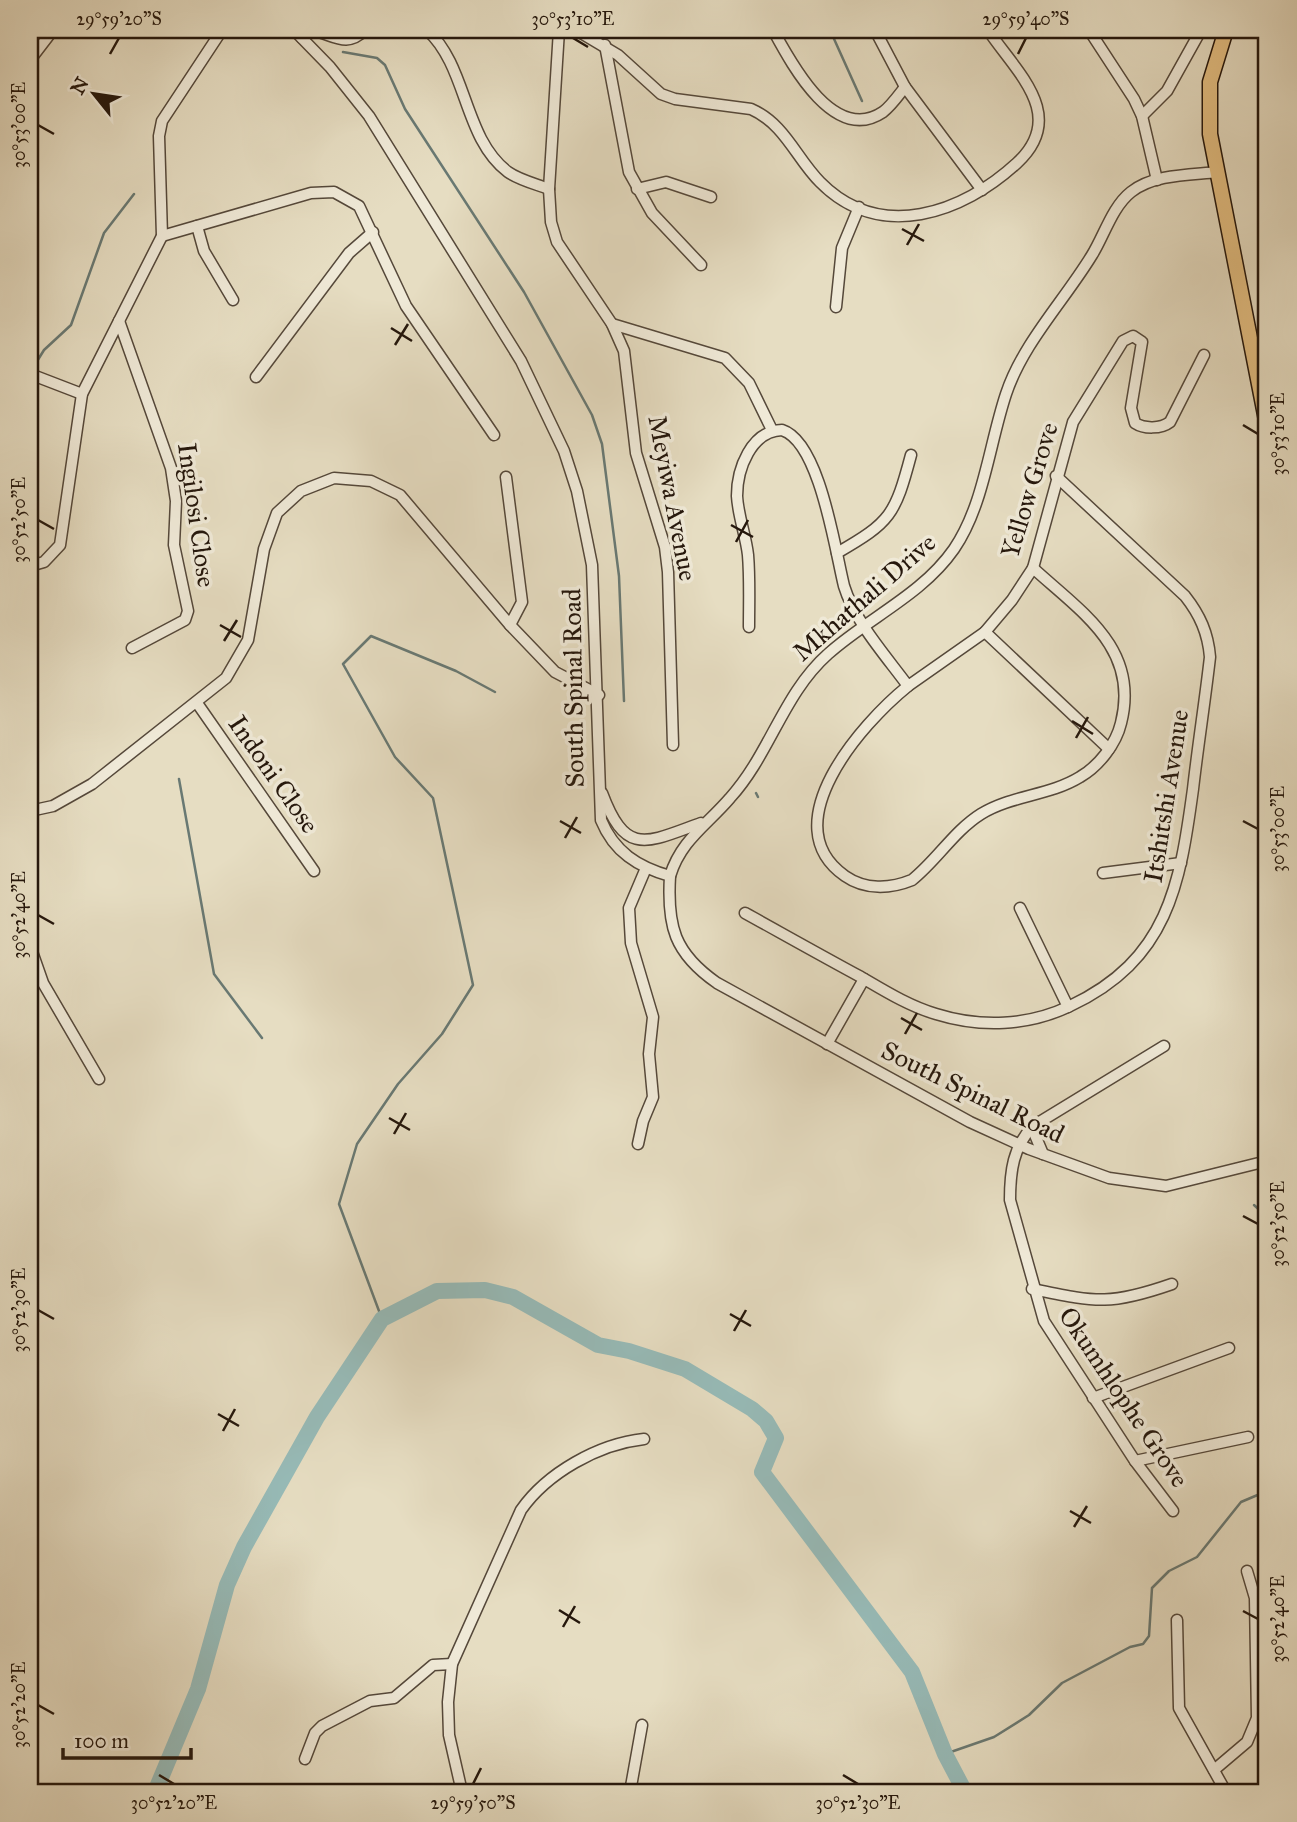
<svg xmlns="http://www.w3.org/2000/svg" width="1297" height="1822" font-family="'IM FELL Great Primer',serif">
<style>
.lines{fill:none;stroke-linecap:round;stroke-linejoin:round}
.stream{stroke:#697973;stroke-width:2.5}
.river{stroke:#97bbb8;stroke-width:16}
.minor-casing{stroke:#55483a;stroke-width:13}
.major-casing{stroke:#25170c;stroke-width:17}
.minor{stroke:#efe9d7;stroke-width:10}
.major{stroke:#e3be81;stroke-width:14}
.ticks{fill:none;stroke:#25170c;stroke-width:2.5}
.labels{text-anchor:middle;stroke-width:7;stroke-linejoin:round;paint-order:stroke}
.street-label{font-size:26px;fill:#25170c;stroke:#efe9d7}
.neatline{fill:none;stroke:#25170c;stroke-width:2.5}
.ticks-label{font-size:18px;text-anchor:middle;fill:#25170c}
</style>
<rect width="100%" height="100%" fill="#e6ddc2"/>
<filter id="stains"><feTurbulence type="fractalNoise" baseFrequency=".00286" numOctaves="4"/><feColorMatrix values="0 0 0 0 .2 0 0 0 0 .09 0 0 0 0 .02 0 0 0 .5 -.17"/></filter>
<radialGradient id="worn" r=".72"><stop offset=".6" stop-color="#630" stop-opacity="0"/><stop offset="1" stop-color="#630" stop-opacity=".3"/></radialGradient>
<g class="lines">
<g class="stream">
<polyline points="830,30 862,101"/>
<polyline points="343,52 377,58 385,65 405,109 524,292 592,415 602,444 619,576 624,701"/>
<polyline points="31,371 44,350 71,325 104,233 134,194"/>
<polyline points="179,779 214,974 262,1038"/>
<polyline points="756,793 758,797"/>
<polyline points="1254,1205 1267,1217"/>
<polyline points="382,1319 339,1204 357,1144 398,1084 442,1034 473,985 433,798 395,757 343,664 371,636 456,671 495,692"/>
<polyline points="945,1754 994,1737 1029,1715 1062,1683 1130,1647 1143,1644 1149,1636 1152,1588 1169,1571 1197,1557 1241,1502 1267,1491"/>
</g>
<polyline class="river" points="155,1792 198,1689 227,1585 244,1547 317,1417 382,1319 437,1291 485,1290 513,1297 598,1345 629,1351 685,1369 752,1409 766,1421 776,1438 762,1472 912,1672 945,1754 965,1792"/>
<defs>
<g id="minor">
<path d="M 294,30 L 330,67 L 369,116 L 521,361 L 564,451 L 577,491 L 592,565 L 601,820 C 614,852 638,867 670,876 C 667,926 674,953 717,983 L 970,1122 L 1029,1149 L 1109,1178 L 1166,1186 L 1267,1161"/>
<path d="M 427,30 C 468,67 463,138 508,172 C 519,180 536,184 549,189"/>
<polyline points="559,30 549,189 551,222 557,242 612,324 624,351 636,453 665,547 668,572 673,745"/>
<path d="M 576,30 L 618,55 L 661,94 L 675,99 L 751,109 C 785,124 796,158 820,182 C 880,243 963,213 1017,163 C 1069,115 1015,71 988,30"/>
<path d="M 773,30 C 791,63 834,145 883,112 C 891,106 898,96 905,87"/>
<polyline points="875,30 905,87 982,190"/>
<polyline points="1089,30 1134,99 1142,116 1157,180"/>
<path d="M 302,38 L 311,30 C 333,34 346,49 365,30"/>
<polyline points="605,45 629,172 652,213 701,265"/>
<polyline points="30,60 53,30"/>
<polyline points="1142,116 1167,91 1201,30"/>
<polyline points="637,189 666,182 711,197"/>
<polyline points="197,226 204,251 233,300"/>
<polyline points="162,236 311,193 334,192 359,206 406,306 494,435"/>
<polyline points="836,307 842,248 859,207"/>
<polyline points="119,321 171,468 176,501 174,545 188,611 185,620 132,648"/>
<polyline points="612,324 725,358 749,383 772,430"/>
<polyline points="30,374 82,394"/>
<polyline points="256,377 349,253 373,232"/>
<polyline points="506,477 522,602 510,625"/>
<path d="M 837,553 C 891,522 895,515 911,455"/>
<polyline points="30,566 44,562 60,545 82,394 162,236 159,136 162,121 222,30"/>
<path d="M 749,627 C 749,603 750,579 748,555 C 746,536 738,516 737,496 C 737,469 751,431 782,430 C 820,442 835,550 844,586 C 855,622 886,656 908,686 L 985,632 L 1012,600 L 1033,568 L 1073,422 L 1123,341 L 1133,336 L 1142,342 L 1131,408 L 1135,423 C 1144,429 1161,429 1170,422 L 1204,355"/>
<polyline points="985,632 1109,749"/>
<path d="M 908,686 C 861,724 772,825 845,876 C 865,890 890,889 912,880 C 937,860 954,831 981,814 C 1012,795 1049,796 1080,777 C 1099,766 1116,744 1121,723 C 1140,648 1081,612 1033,568"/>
<polyline points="197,703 314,871"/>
<path d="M 602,793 C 626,857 646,843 701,823"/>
<polyline points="30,811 53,806 92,784 226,678 248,640 264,549 277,513 301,491 334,478 371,481 400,495 510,625 555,672 599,695"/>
<polyline points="1103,873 1181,863"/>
<path d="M 670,876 C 681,840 707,825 730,798 C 770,754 783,694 828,654 C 868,618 922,595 954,549 C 984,505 989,445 1006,394 C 1023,343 1064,301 1092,255 C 1104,236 1112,207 1131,192 C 1154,174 1190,175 1217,172"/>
<polyline points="1020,908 1068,1007"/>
<path d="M 745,913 C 783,934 822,956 861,977 C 885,991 909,1006 936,1014 C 981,1028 1028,1026 1070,1006 C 1168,960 1180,885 1193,789 C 1198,745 1205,701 1210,657 C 1208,633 1200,615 1185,596 L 1056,476"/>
<polyline points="30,946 43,983 99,1079"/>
<polyline points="827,1044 864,979"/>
<path d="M 1164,1046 L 1033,1126 C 1013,1147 1010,1171 1010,1200 L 1044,1321 L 1135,1461 L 1173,1511"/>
<polyline points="1039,1122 1035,1135 1043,1154"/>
<polyline points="638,1144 643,1121 653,1097 649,1054 653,1017 631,943 629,908 646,868"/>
<path d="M 1032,1289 C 1096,1302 1109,1306 1172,1284"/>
<polyline points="1093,1398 1229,1348"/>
<polyline points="1135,1461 1248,1437"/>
<polyline points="1177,1620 1179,1708 1226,1792"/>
<polyline points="305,1759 315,1733 322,1726 370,1701 394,1698 433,1665 452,1664"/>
<polyline points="1214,1770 1247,1742 1257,1718 1255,1598 1247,1571"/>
<path d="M 462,1792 L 449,1735 L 448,1702 L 452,1664 L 521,1510 C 547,1473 598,1444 644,1439"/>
<polyline points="630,1792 642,1725"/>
</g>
<polyline id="major" points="1226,30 1210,82 1210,134 1267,425"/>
</defs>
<use href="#minor" class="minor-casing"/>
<use href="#major" class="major-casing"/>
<use href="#minor" class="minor"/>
<use href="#major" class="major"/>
</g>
<path class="ticks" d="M 573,38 L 588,47M 110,54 L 119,38M 1018,54 L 1026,38M 38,125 L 54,134M 902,229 L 924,241M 907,245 L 919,224M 391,328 L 412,341M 395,345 L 408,324M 1243,425 L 1258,434M 38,520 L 54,529M 731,525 L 753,537M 736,542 L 748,520M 220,625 L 241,637M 224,641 L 237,620M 1072,721 L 1093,734M 1076,738 L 1088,717M 560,821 L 581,833M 1243,821 L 1258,829M 565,838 L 577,817M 38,915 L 54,924M 901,1018 L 922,1030M 905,1034 L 917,1013M 389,1118 L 410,1130M 394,1134 L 406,1113M 1243,1216 L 1258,1224M 38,1310 L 54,1319M 730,1314 L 751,1326M 734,1331 L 746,1310M 218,1414 L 239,1426M 223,1431 L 235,1409M 1070,1511 L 1091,1523M 1074,1527 L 1087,1506M 559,1610 L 580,1623M 1243,1611 L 1258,1619M 563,1627 L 575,1606M 38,1705 L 54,1714M 159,1775 L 174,1784M 843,1775 L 858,1784M 473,1784 L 481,1768"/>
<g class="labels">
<g class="street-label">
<text transform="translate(1029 490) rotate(-73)" y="9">Yellow Grove</text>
<text transform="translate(673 498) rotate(79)" y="9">Meyiwa Avenue</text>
<text transform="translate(197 515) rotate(82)" y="9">Ingilosi Close</text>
<text transform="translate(864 597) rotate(-41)" y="9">Mkhathali Drive</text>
<text transform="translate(573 688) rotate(-91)" y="9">South Spinal Road</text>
<text transform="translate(274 774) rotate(55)" y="9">Indoni Close</text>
<text transform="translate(1166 796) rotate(-81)" y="9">Itshitshi Avenue</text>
<text transform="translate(973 1092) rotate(26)" y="9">South Spinal Road</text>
<text transform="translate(1124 1397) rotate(56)" y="9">Okumhlophe Grove</text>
</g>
</g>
<rect width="1297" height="1822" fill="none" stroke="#e6ddc2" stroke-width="77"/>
<g transform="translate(94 94) rotate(300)" stroke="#efe9d7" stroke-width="5" paint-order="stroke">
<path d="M0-5L12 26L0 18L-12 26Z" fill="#25170c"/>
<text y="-10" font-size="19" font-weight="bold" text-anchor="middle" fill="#25170c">N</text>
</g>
<path d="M63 1748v10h128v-10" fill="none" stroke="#25170c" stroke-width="3.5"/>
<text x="74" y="1748" font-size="21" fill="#25170c" stroke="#efe9d7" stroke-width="5" paint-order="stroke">100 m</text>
<rect x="38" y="38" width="1220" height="1746" class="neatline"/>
<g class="ticks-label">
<text x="119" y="25">29°59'20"S</text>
<text x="573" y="25">30°53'10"E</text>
<text x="1026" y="25">29°59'40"S</text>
<text transform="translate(19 125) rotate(-90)" y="6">30°53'00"E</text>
<text transform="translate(1278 434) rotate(-90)" y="6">30°53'10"E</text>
<text transform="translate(19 520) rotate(-90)" y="6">30°52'50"E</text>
<text transform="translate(1278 829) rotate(-90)" y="6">30°53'00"E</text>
<text transform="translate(19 915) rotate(-90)" y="6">30°52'40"E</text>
<text transform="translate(1278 1224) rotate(-90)" y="6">30°52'50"E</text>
<text transform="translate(19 1310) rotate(-90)" y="6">30°52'30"E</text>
<text transform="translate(1278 1619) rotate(-90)" y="6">30°52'40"E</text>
<text transform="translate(19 1705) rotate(-90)" y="6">30°52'20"E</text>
<text x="174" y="1809">30°52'20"E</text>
<text x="473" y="1809">29°59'50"S</text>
<text x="858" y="1809">30°52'30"E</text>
</g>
<rect width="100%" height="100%" filter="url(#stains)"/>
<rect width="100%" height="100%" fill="url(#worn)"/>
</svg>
